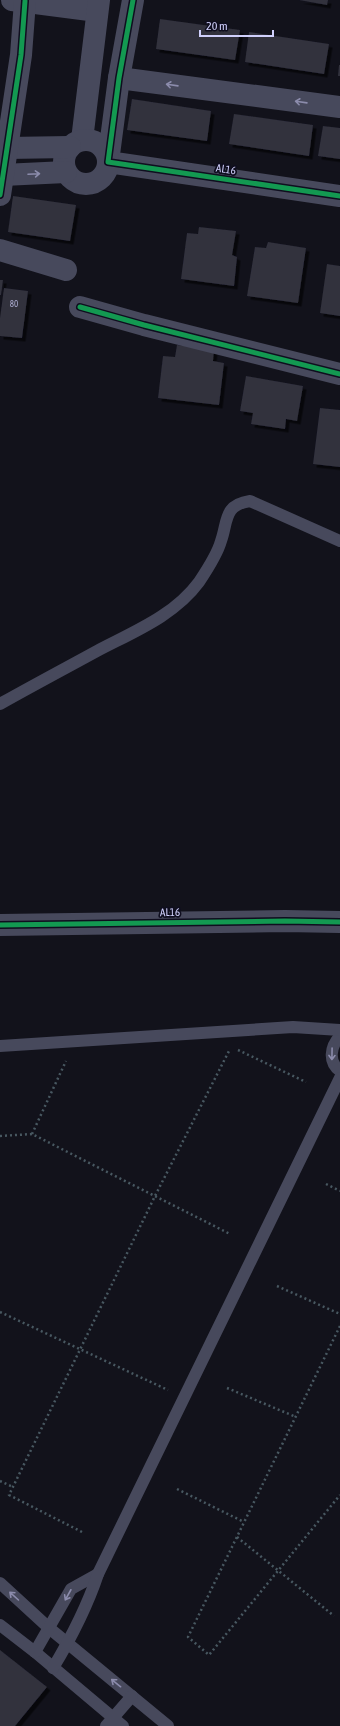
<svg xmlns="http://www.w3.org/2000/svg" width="340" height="1726" font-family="'Asap Condensed',sans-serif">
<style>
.building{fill:#30303d;filter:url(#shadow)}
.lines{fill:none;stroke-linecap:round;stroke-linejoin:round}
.path{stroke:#485861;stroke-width:2.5;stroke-dasharray:2 3;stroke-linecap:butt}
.service{stroke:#47495c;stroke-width:12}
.minor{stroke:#47495c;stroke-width:22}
.cycleway-casing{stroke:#0f0e1f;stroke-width:8}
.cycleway{stroke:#139951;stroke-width:5}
.oneway{stroke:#8c8cac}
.labels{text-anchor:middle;stroke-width:3.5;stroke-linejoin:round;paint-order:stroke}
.number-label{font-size:9px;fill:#a8a8cc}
.street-label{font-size:11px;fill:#d0d0fc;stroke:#0f0e1f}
</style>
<defs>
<filter id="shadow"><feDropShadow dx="3.5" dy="3.5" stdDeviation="0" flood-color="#0009"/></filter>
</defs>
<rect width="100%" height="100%" fill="#12121b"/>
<g class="building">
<polygon points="299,0 328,0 327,5"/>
<polygon points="160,19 240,30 235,60 156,49"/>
<polygon points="249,32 329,44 324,74 245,62"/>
<polygon points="339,65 340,65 340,76 338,76"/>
<polygon points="132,99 211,111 207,141 127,130"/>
<polygon points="234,114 313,125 309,156 229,144"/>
<polygon points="323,126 340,128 340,159 318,156"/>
<polygon points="13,196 76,205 70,241 8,232"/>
<polygon points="199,227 236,231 232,255 237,257 234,286 181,279 187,233 198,234"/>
<polygon points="268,242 306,248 298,303 247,296 255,247 266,248"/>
<polygon points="327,264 340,266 340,316 320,313"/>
<polygon points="0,280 3,280 1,295 0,295"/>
<polygon points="4,288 28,291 22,338 0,336 0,318"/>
<polygon points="177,345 214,349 213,361 224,363 219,405 158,398 163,356 175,357"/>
<polygon points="246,376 303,386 297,421 286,419 285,429 251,424 253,413 240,411"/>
<polygon points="320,408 340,410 340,467 313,464"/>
<polygon points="0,1650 47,1687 15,1726 0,1726"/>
</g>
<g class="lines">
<g class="path">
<polyline points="238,1050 306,1082"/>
<polyline points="32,1134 66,1061"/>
<polyline points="0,1136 32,1134 230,1234"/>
<polyline points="326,1184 340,1191"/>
<polyline points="277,1286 340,1314"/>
<polyline points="0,1312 168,1390"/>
<polyline points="340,1326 188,1637 209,1655 340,1495"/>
<polyline points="227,1388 296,1417"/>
<polyline points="0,1481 13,1487"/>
<polyline points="177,1489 244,1522"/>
<polyline points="82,1532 9,1495 155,1196 230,1049"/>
<polyline points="237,1537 334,1616"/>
</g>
<g class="service">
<path d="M 0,704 C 32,686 64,669 97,651 C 133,632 174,616 199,582 C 205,573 218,552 221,541 C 228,522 223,505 250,501 L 340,541"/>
<path d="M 340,1036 C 330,1047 328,1062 340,1071"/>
<polyline points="0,1046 293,1027 340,1030"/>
<polyline points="0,1583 49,1628 168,1726"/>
<polyline points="0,1625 35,1652 123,1726"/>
<polyline points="35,1652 71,1589 98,1574"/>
<path d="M 53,1668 C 71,1638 87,1607 98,1574 L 340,1078"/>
<polyline points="106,1726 132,1696"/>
</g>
<g class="minor">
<polyline points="12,0 97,11"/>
<polyline points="133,0 119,78 108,162 340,196"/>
<polyline points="119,78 340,107"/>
<polyline points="82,140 99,0"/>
<circle cx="86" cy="162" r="22"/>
<polyline points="7,148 70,147"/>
<polyline points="3,175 66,172"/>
<polyline points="0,195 21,55 25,1"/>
<polyline points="0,250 66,270"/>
<polyline points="80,307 144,325 340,374"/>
<polyline points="0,925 285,921 340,922"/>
</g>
<defs>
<g id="cycleway">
<polyline points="133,0 119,78 108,162 340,196"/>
<polyline points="0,195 21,55 25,1"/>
<polyline points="80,307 144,325 340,374"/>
<polyline points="0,925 285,921 340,922"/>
</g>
</defs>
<use href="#cycleway" class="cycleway-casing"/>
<use href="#cycleway" class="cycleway"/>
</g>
<defs><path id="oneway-shaft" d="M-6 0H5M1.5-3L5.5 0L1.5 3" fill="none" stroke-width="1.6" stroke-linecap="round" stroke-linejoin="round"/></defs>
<g class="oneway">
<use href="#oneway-shaft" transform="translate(172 85) rotate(-172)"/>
<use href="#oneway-shaft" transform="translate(301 102) rotate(-172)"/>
<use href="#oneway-shaft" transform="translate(34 174) rotate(-3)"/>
<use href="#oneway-shaft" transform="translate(332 1054) rotate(91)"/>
<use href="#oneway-shaft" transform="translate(68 1595) rotate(119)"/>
<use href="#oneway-shaft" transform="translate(14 1596) rotate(-138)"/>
<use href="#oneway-shaft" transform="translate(116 1683) rotate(-141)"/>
</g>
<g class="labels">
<g class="number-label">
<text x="14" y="307">80</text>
</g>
<g class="street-label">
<text transform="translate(226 169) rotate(8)" y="4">AL16</text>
<text transform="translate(170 912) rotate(-1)" y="4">AL16</text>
</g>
</g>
<path d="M200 30v6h73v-6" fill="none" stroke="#d0d0fc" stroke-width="2"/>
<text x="206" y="30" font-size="12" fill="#d0d0fc" stroke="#0f0e1f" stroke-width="3" paint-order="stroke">20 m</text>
</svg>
